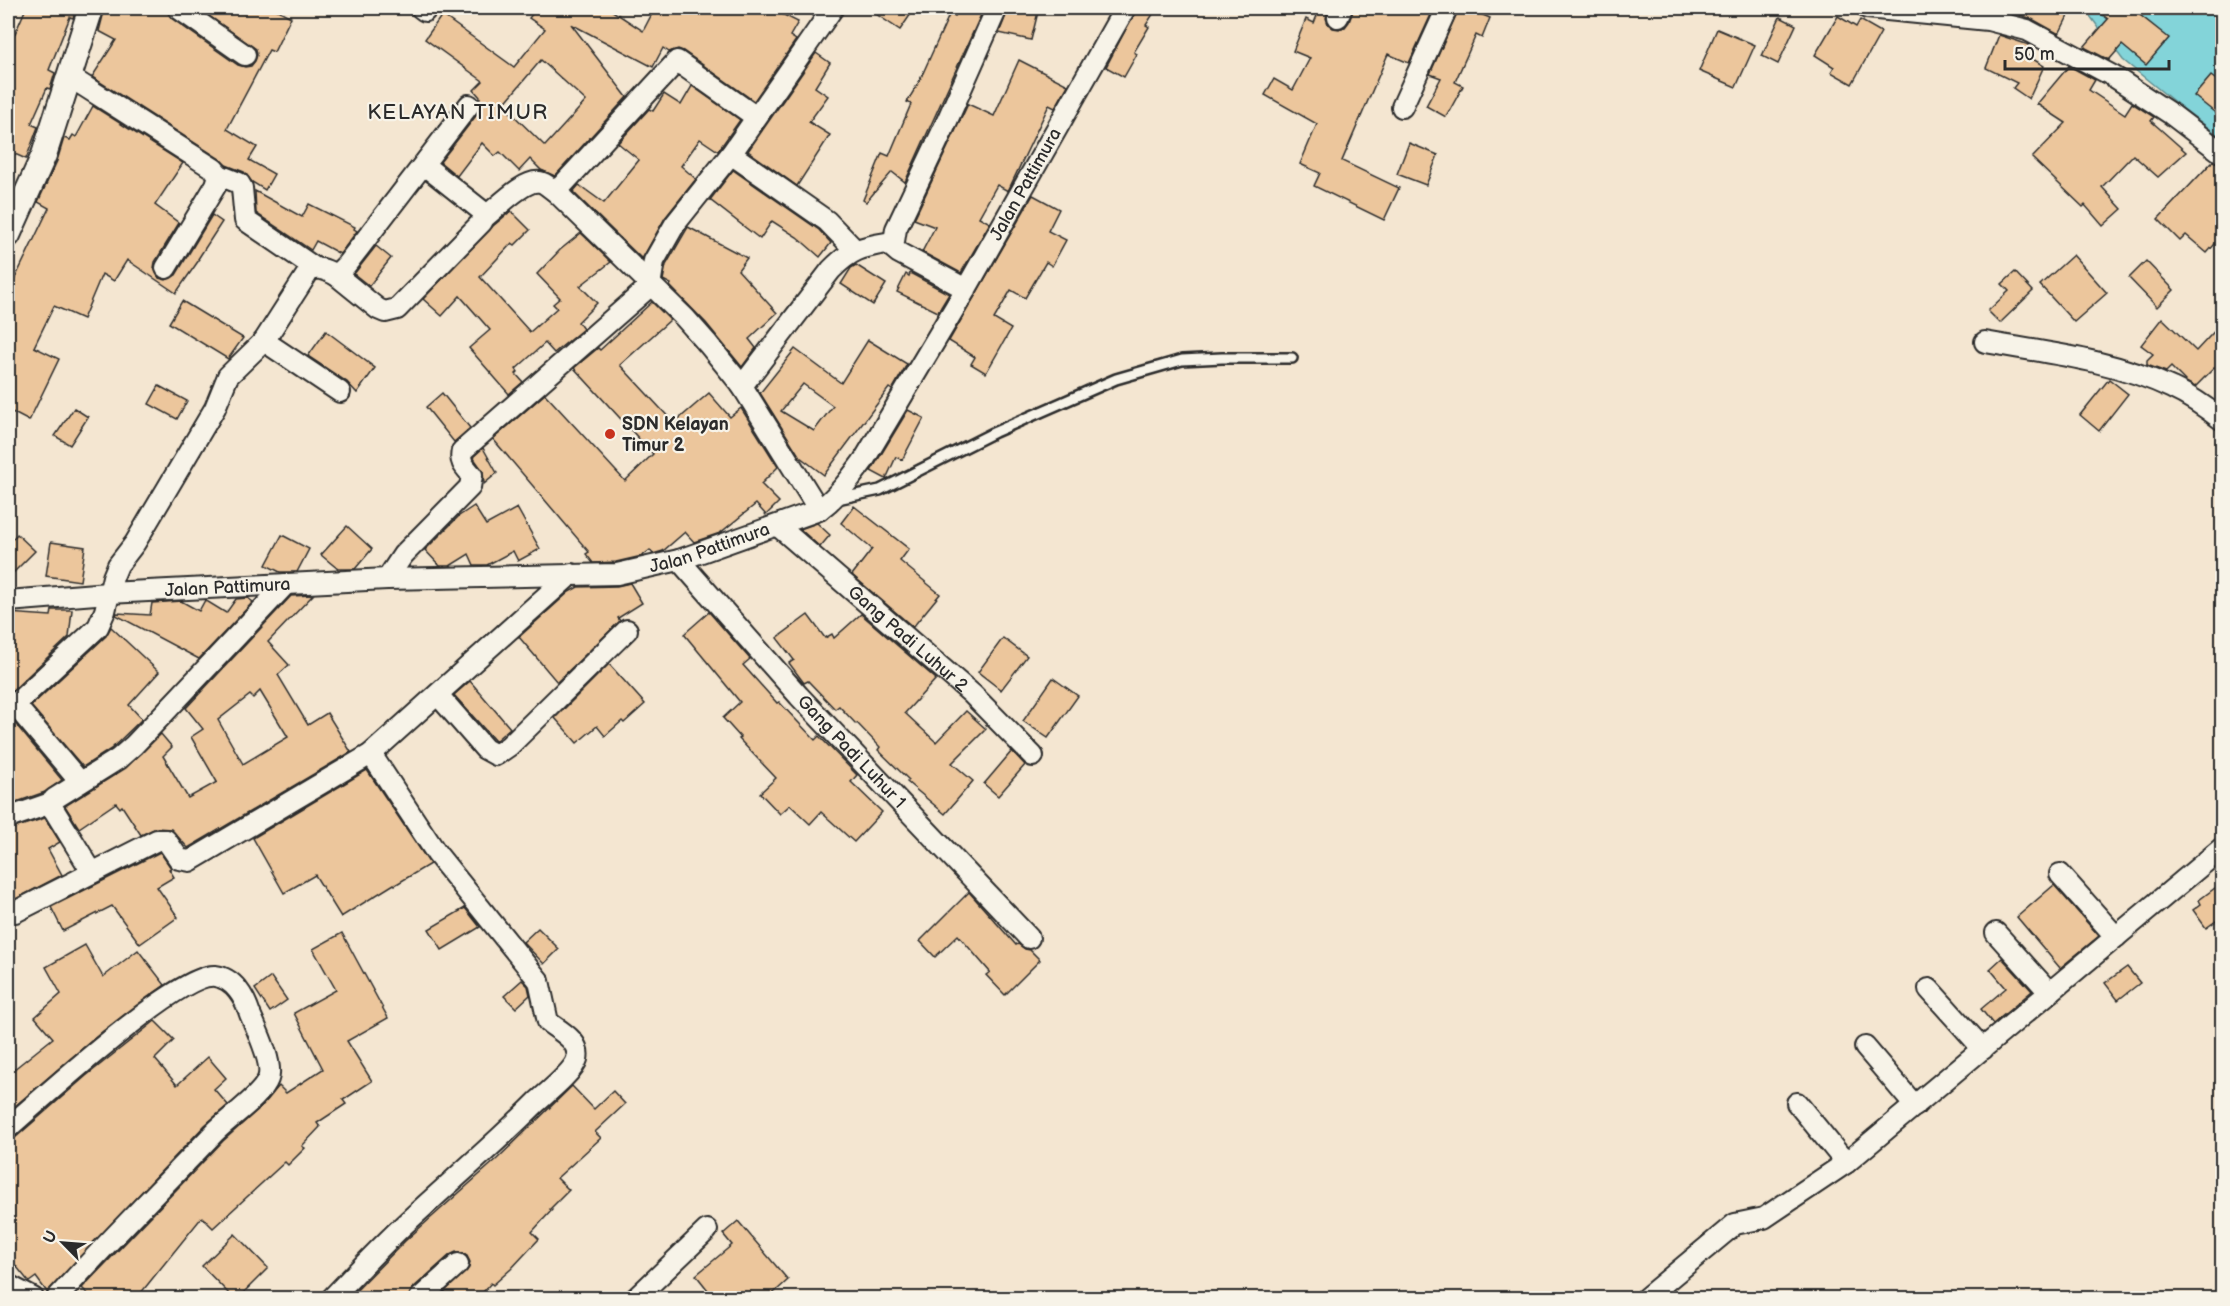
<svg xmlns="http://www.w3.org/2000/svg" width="2230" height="1306" font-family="'Balsamiq Sans',sans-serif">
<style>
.water{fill:#83d4d9;stroke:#609093;stroke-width:1.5}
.building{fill:#ecc69c;stroke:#2b2b2b;stroke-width:1.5;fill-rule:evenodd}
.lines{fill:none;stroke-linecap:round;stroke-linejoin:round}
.service-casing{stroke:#2b2b2b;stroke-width:14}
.minor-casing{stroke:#2b2b2b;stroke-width:24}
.tertiary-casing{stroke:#2b2b2b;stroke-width:28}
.service{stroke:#f7f3e8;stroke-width:9}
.minor{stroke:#f7f3e8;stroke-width:20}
.tertiary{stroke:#f7f3e8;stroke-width:24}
.poi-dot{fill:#c8321e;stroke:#f7f3e8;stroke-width:2}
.labels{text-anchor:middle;stroke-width:4.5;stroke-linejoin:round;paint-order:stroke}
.street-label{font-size:18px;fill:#2b2b2b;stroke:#f7f3e8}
.poi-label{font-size:18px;font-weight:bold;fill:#2b2b2b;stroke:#f7f3e8;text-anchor:start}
.quarter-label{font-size:21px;letter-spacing:1.5px;fill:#2b2b2b;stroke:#f7f3e8}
</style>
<rect width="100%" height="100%" fill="#f4e6d1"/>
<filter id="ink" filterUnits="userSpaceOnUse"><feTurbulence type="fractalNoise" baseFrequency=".0167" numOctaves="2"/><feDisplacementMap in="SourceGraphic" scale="12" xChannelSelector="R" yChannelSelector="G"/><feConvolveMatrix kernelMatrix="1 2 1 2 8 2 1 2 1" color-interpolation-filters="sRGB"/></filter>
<g filter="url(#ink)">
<polygon class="water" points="2084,8 2222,8 2222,138 2177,104 2123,60"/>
<g class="building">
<polygon points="26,8 76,8 73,18 70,17 49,70 55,73 50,89 47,88 31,124 38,127 26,159 8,151 8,36 13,38"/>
<polygon points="105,8 166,8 171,18 238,65 245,67 251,66 255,61 257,55 256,49 198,8 274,8 291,17 274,52 269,50 227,129 257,147 249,160 274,174 265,190 252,182 244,172 226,165 220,159 92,77 116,40 99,31"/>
<path d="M 537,8 L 608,8 L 643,31 L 655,8 L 770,8 L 798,22 L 790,36 L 796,40 L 754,101 L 683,51 L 678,49 L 669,52 L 663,48 L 653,67 L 571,24 L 627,97 L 555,176 L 541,170 L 530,159 L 519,171 L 500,152 L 495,156 L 482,143 L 457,176 L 440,162 L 479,112 L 480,97 L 474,90 L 483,81 L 425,39 L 442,15 L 514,67 L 545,29 L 529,18 ZM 541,60 L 586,101 L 545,146 L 503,105 Z"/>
<polygon points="867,8 915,8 900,30"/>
<polygon points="959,8 984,8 905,182 892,172 866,202 863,200 882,153 889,156 911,104 907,102 919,82 950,13 955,16"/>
<polygon points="1009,8 1039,8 1031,40 999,33"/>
<polygon points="1137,8 1157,8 1146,25 1149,27 1134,52 1137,54 1124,77 1106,67"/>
<polygon points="1320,8 1329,8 1326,18 1328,24 1333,28 1339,29 1345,27 1349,22 1354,8 1434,8 1409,63 1388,54 1342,161 1399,188 1384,220 1314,186 1320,173 1300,164 1317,124 1265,95 1274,79 1293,90 1310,58 1293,51 1306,19 1314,23"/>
<polygon points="1459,8 1466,8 1490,18 1482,38 1476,35 1455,82 1463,86 1446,117 1426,106 1441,78 1430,74"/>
<polygon points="2000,8 2072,8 2059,34 2032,19"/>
<polygon points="2094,8 2145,8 2140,15 2169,38 2146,65 2122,45 2109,60 2084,47 2108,19"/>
<polygon points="1838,16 1856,27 1860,20 1881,32 1852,84 1831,72 1834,67 1815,55"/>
<polygon points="1780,17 1796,25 1778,64 1762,56"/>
<polygon points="1717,29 1755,45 1736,87 1699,71"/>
<polygon points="1999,35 2029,45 2025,54 2044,66 2029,99 2013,88 2017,83 1986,68"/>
<polygon points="816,53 830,63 815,87 828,96 809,122 830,135 797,186 748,151"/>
<polygon points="1019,60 1068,85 1055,108 1049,105 1008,191 997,185 979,217 990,223 961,273 922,252 935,227 914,219 968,104 994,116"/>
<polygon points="2069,66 2095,80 2089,90 2125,114 2132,103 2154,117 2151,121 2186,152 2158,177 2133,155 2102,187 2122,209 2103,226 2085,205 2083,207 2032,158 2066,123 2037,104"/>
<polygon points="2211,76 2223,85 2223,119 2194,96"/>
<polygon points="692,86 740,120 718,151 700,139 681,166 696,179 665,218 642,259 573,192 579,185 604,203 639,160 618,143 649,109 653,111 664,94 681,105"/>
<polygon points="93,106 183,163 155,205 179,223 155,262 154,268 159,278 166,280 176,275 212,215 222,222 198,259 199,260 176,293 127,260 114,281 102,274 83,319 54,306 34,347 59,359 29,421 8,410 8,308 14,296 8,293 49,208 38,202 57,161 64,138 70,140 73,135 76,137"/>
<polygon points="1409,143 1438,155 1426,185 1397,174"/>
<polygon points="2213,161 2223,165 2223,235 2207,253 2186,235 2180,241 2158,219"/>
<polygon points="733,170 819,230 831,243 820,257 797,237 772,221 760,239 710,200"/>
<polygon points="255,191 302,217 309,204 355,227 354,229 357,231 340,254 316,241 311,250 256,213"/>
<polygon points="1033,195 1059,209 1048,231 1066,240 1052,266 1046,262 1025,298 1011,290 994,319 1011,329 986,373 971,364 975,357 949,341"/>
<polygon points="511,211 530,230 515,245 512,243 480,277 530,332 557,308 553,304 560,298 537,274 560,250 581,233 611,262 580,286 597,303 578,322 583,329 554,353 545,343 516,369 518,372 516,374 523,382 509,394 469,348 490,330 460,296 442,316 423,299 493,226"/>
<polygon points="688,227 747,258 738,270 777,313 749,339 756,348 742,367 706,323 670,286 671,284 663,280 666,265"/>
<polygon points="376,246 391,258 369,286 354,274"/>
<polygon points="2073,255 2107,293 2074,322 2040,285"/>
<polygon points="2146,261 2174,290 2157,307 2129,278"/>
<polygon points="856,265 886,284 873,305 841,284 851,268"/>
<polygon points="2015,272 2033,291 2000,323 1988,311 2009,291 2002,284"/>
<polygon points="910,273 949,294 938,312 897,292 906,274 909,276"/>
<polygon points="182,301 243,338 228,359 169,323"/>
<polygon points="652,302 670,320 620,365 674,423 709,393 730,417 741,408 778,467 761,484 779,502 766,515 756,504 720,533 694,542 685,532 663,551 653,554 650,550 642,556 616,562 593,563 586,554 589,552 493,439 545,394 625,481 653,454 574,368 598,348 600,350"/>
<polygon points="2162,318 2196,351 2223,322 2223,359 2195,387 2186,382 2171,367 2166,372 2147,365 2147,360 2153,354 2141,345"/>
<polygon points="326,331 375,368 357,393 347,382 308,356"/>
<path d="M 868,340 L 907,364 L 892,390 L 889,388 L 824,475 L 800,457 L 760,393 L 795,349 L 841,383 ZM 803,384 L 833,406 L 814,431 L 781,411 Z"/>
<polygon points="2109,379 2128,394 2099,431 2080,415"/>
<polygon points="159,386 187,401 177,419 149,404"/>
<polygon points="442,393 470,428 454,442 426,407"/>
<polygon points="74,408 88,417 70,445 55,436"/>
<polygon points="908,410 924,418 902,460 896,457 886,479 871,471"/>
<polygon points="483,448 497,473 484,484 483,471 473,457"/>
<polygon points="474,506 486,525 517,508 540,549 518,561 513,551 487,565 474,565 469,554 450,566 440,566 425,550 459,516"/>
<polygon points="854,506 909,549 900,561 940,594 913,627 852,575 872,549 841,523"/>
<polygon points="817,523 830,535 820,547 800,529"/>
<polygon points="347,526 372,549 355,569 338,569 321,555"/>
<polygon points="17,534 35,551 8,578 8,544"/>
<polygon points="282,535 309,549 297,572 280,572 266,565"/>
<polygon points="51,542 85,547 80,581 46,576"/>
<polygon points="630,583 642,603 618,618 620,621 557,682 519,637 569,592 578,587 617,586"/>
<path d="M 313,595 L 268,642 L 289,665 L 278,675 L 308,725 L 327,713 L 351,752 L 188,848 L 171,829 L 156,828 L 141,835 L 122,806 L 120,808 L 116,803 L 79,828 L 65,806 L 126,768 L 161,734 L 172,747 L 163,756 L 188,798 L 217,782 L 191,737 L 203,729 L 186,708 L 291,596 ZM 260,691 L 288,737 L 243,764 L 218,720 L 250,695 L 253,698 Z"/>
<polygon points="248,598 253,602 199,659 116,615 117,613 150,615 152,603 181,601 199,611 205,600 226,613 236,599"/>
<polygon points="52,610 72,610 69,637 8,695 8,613 51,616"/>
<polygon points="709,612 750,659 743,665 777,703 779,702 815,740 819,736 857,775 851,782 882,812 854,842 821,812 810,824 790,805 780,814 760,793 776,778 739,739 741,738 723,718 740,702 684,634"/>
<polygon points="861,614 936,679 905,713 936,742 966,711 986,729 952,763 973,781 945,814 907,782 909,780 878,750 880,747 857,723 856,724 839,706 835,709 808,681 804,683 789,663 794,660 777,638 808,615 825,638 832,634 834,638"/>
<polygon points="111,627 159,672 129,705 142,719 111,749 83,767 31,706 106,636"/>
<polygon points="1003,638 1027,656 1001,690 978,672"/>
<polygon points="609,664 645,704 624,723 622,721 605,736 597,726 577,743 555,718"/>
<polygon points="1053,678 1078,696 1048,738 1023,721"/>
<polygon points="470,681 510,728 495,741 454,695"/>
<polygon points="13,721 62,780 45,792 8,805 8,723"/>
<polygon points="1012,751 1025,765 998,796 984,784"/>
<polygon points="367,770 430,864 395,885 394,884 341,917 315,875 284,893 253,838"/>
<polygon points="45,818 60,842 48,849 62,875 8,903 8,830"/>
<polygon points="160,852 171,868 169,869 174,877 157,887 178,917 140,944 112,906 63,931 51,907"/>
<polygon points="2054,885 2099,936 2060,968 2017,917"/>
<polygon points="2215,888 2223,898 2223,916 2206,928 2193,910 2201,904 2199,900"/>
<polygon points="969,892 1016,945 1018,944 1025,949 1030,950 1040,960 1005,995 986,975 990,972 958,935 935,957 920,941"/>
<polygon points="465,908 480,927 442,950 429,929"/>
<polygon points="538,928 559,949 544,964 523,942"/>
<polygon points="342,933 388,1018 347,1041 372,1081 343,1100 346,1104 317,1123 320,1127 302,1146 305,1148 288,1165 285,1162 213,1228 202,1217 136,1299 93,1299 82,1288 223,1141 260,1108 279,1086 286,1093 323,1069 294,1013 336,990 313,949"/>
<polygon points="85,945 103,977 138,950 165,985 103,1031 8,1112 8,1074 53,1038 35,1017 61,994 46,967"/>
<polygon points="2002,958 2032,991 1993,1024 1981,1009 2006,988 1990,969"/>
<polygon points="2127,967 2140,983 2118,1000 2105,983"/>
<polygon points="271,977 287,1000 270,1012 255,989"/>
<polygon points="522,980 528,986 530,995 516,1008 504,996"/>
<polygon points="155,1021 174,1040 155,1059 177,1085 208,1057 226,1078 214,1089 228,1105 205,1125 47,1292 36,1277 29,1282 8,1256 8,1140 16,1137 86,1076"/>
<polygon points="572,1086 594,1109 613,1091 625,1104 595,1132 601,1138 557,1178 569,1190 550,1209 552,1210 532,1232 539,1239 511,1269 493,1285 491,1283 477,1299 437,1299 469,1268 470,1262 467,1256 462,1253 456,1252 450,1255 412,1289 408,1299 348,1299 405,1241 497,1159"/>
<polygon points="738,1221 788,1280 767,1299 715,1299 696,1275 732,1245 723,1234"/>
<polygon points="235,1234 268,1268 237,1299 234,1299 202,1266"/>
</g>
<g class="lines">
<defs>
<polyline id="service" points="837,499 880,490 995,432 1116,379 1182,360 1222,358 1292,358"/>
<g id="minor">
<polyline points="178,8 245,55"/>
<polyline points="421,8 425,11"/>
<polyline points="1867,8 1988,20 2027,30 2113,76 2171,114 2222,153"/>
<polyline points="1338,17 1342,8"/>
<polyline points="70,77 214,169 219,175 216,185 166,268"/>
<polyline points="1402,107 1447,8"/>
<polyline points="731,154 827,221 855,250"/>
<polyline points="219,175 239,183 242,188 245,220 315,268"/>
<polyline points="556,192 677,61 756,117"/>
<path d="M 485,217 C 497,208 524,179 540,182 C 546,183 551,189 556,192 L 685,318 L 708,344 L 742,386 L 819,510"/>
<polyline points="336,275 378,309 385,312 397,309 482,222 485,214 482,211 424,165"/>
<polyline points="966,289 899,253 893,248 896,229 943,130 997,8"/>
<polyline points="264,341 340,392"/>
<path d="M 1985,342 C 2048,353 2114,360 2172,388 C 2190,396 2207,408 2222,420"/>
<path d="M 742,386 L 831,270 C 853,247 864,247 893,242"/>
<path id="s1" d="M 778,526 L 972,694 L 1033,756"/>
<path id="s2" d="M 679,560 L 799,696 L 1029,938"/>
<path d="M 387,579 L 403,555 L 470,487 L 472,475 C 465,467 459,462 462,451 L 650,286 L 654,261 L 675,224 L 731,154 L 833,8"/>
<path id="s3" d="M 8,601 L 108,593 L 387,579 L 617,574 L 679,560 L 819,510 C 838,496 850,479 864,460 L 966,289 L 1125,8"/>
<polyline points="438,695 485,749 496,755 509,746 627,630"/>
<polyline points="16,706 80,782"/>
<path d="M 8,711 L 98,627 L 105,611 L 113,577 L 118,565 L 135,543 L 215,408 L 228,376 L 264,341 L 309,271 C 319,266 326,270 336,275 L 346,265 L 469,105"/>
<polyline points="8,818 51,803"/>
<polyline points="92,872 52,807 54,799 118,759 134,745 286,584"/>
<polyline points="2060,874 2116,937"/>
<polyline points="15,912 157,840 166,840 179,859 190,861 371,754 571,574"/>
<polyline points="1996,933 2050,993"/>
<polyline points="1929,989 1983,1049"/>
<polyline points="1865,1047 1915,1106"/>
<polyline points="1797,1103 1846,1163"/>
<path d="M 8,1128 C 40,1100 180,972 215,976 C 234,978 245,998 250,1014 C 256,1028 274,1064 268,1079 C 262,1096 227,1119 214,1133 C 162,1188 107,1242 57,1298"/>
<polyline points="8,1285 33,1298"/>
<path d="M 332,1298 C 356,1273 380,1247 406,1223 C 449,1183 495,1144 537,1102 C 547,1093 574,1071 577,1059 C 581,1041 560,1031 548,1022 L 539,981 L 437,854 L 371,754"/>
<polyline points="420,1298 458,1264"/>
<polyline points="636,1298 707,1230"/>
<polyline points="1646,1298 1735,1224 1764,1218 1846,1163 2222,848"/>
</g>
<polyline id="tertiary" points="8,235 44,155 91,8"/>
</defs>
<use href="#service" class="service-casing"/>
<use href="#minor" class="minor-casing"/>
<use href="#tertiary" class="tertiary-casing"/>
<use href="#service" class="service"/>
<use href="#minor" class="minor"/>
<use href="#tertiary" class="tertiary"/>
</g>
</g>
<circle class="poi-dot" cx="610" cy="434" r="6"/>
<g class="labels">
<g class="street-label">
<text dy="6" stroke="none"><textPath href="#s3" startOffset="1209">Jalan Pattimura</textPath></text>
<text dy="6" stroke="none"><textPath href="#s3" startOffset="706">Jalan Pattimura</textPath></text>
<text dy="6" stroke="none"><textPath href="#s3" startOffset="220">Jalan Pattimura</textPath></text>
<text dy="6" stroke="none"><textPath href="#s1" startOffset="172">Gang Padi Luhur 2</textPath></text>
<text dy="6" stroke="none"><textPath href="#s2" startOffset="258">Gang Padi Luhur 1</textPath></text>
</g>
<g class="poi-label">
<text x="622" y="430">SDN Kelayan<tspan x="622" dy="21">Timur 2</tspan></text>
</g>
<g class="quarter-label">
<text x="458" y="119">KELAYAN TIMUR</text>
</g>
</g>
<rect width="2230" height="1306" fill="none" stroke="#f7f3e8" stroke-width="30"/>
<rect x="15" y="15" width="2200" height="1276" fill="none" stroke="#2b2b2b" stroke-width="2" filter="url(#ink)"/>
<g transform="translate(63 1243) rotate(295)" stroke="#f7f3e8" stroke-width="4.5" paint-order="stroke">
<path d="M0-4.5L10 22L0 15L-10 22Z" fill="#2b2b2b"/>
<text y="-9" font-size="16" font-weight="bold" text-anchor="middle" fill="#2b2b2b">U</text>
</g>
<path d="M2005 60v9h164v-9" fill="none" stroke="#2b2b2b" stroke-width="3"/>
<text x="2014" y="60" font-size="18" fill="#2b2b2b" stroke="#f7f3e8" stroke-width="4.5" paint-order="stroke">50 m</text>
</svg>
